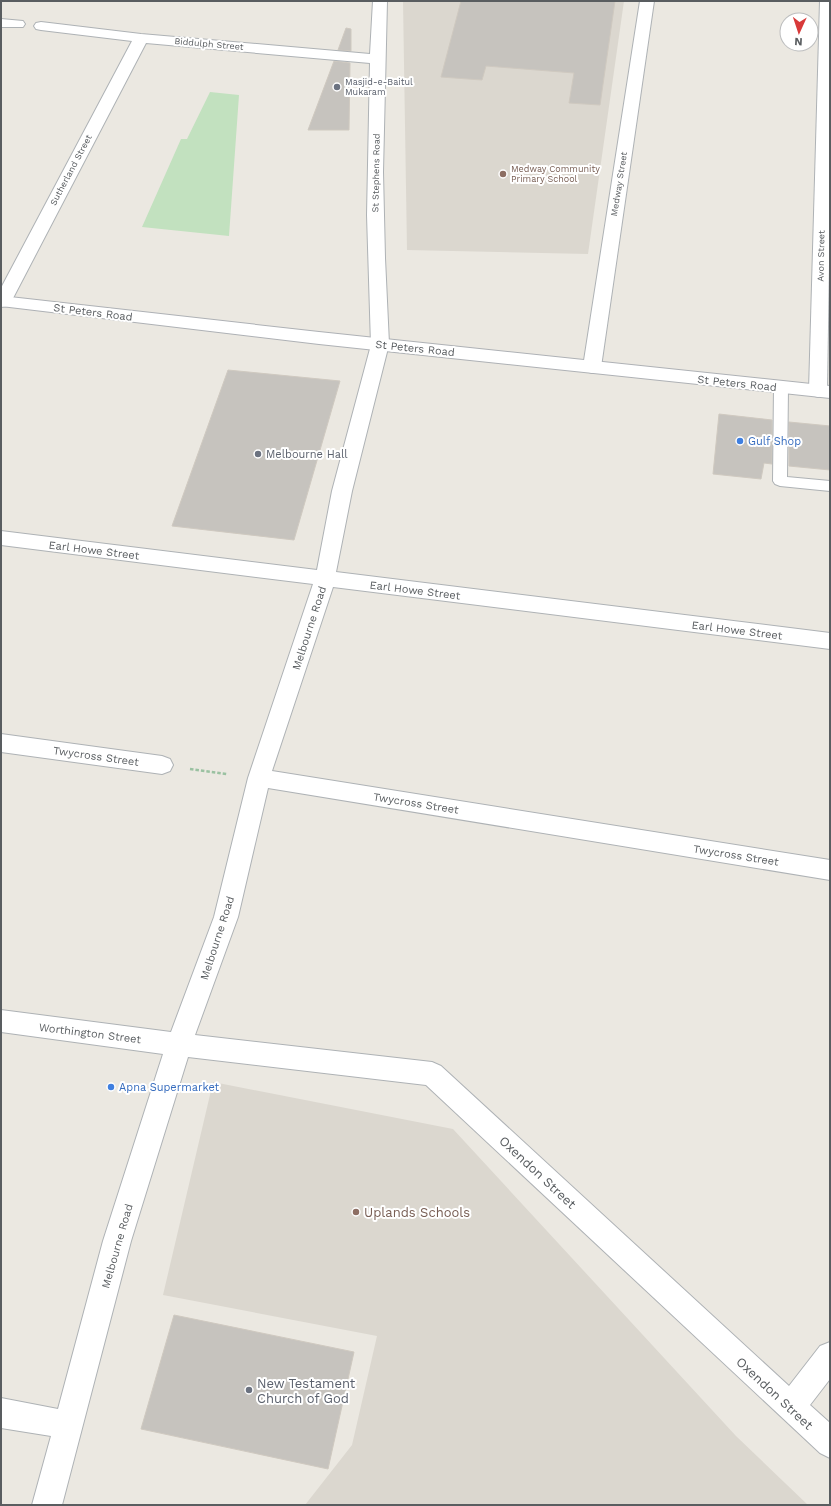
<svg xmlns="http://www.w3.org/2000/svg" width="831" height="1506" font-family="'Work Sans',sans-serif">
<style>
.education{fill:#dbd7cf}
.green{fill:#c2e1bf}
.building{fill:#c6c3be;stroke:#cfc9c0}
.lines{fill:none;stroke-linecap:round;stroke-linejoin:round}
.lane-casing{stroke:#aeb2b5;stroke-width:2}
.street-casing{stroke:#aeb2b5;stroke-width:2}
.secondary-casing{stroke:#aeb1b5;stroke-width:2}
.path{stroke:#9ac1a1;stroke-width:2.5;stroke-dasharray:3.5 2;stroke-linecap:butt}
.lane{fill:#fff;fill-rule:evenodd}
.street{fill:#fff;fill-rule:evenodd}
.secondary{fill:#fff;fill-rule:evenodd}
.worship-dot{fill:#6b7280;stroke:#fff;stroke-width:1.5}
.education-dot{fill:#8d6e63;stroke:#fff;stroke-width:1.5}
.shop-dot{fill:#3f7fe0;stroke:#fff;stroke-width:1.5}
.labels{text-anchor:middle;stroke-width:4;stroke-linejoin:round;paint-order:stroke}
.far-street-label{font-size:9px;fill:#595d60;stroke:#fff}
.far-worship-label{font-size:9px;fill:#5b616d;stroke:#fff;text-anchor:start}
.far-education-label{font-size:9px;fill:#785e54;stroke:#fff;text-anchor:start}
.street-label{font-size:11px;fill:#595d60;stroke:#fff}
.shop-label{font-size:11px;fill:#366cbe;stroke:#fff;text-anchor:start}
.worship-label{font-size:11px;fill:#5b616d;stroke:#fff;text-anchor:start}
.near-street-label{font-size:13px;fill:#595d60;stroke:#fff}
.near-education-label{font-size:13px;fill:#785e54;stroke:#fff;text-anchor:start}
.near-worship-label{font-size:13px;fill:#5b616d;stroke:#fff;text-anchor:start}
</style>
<rect width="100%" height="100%" fill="#ebe8e1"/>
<g class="education">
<polygon points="403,1 624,1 588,254 407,250"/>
<polygon points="213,1082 453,1129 736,1436 808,1505 305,1505 352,1445 377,1336 163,1295"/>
</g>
<polygon class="green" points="210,92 239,95 229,236 142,227 181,139 187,139"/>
<g class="building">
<polygon points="461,1 615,1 600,105 569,103 574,73 486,66 482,80 441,77"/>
<polygon points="346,28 351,29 351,51 338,50"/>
<polygon points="334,61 350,63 349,130 308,130"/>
<polygon points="228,370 340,381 294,540 172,526"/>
<polygon points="719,414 772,420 772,464 764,463 761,479 713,474"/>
<polygon points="789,422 830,426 830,470 789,466"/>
<polygon points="174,1315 354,1352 328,1469 141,1429"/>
</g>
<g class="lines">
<defs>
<polygon id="lane" points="781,383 786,384 788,387 787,477 830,481 830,491 780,486 775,484 773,481 774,387 776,384"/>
<g id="street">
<polygon points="373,1 387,1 383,172 385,258 389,344 352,491 336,572 830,633 830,649 333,587 272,771 830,860 830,880 268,788 238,917 195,1035 432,1062 441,1066 789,1386 820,1346 830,1342 830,1379 810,1405 830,1423 830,1458 820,1453 426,1085 188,1057 131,1241 62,1505 32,1505 51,1436 1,1428 1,1398 58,1409 103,1241 163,1054 1,1032 1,1010 171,1032 214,917 248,778 313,584 1,545 1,531 317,570 332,491 371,345 367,215 370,63 146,43 11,302 8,306 1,307 1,288 132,41 41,30 36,29 34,26 36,23 41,22 141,34 370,54"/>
<polygon points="640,1 654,1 601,367 598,371 592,373 586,371 583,367"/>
<polygon points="820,1 830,1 830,199 827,391 824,395 818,397 812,395 809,391"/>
<polygon points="1,19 23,21 25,24 23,27 1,27"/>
<polygon points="1,734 162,756 170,759 173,765 170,771 162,774 1,752"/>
</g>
<polygon id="secondary" points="1,296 319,332 830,386 830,398 319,344 1,306"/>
</defs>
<use href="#lane" class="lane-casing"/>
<use href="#street" class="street-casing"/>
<use href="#secondary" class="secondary-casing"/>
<polyline class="path" points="190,769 227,774"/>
<use href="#lane" class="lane"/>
<use href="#street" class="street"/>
<use href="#secondary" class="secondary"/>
</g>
<g class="worship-dot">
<circle cx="337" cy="87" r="4"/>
<circle cx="258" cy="454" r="4"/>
<circle cx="249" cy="1390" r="4"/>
</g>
<g class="education-dot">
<circle cx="503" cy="174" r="4"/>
<circle cx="356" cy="1212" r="4"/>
</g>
<g class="shop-dot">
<circle cx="740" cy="441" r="4"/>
<circle cx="111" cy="1087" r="4"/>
</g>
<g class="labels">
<g class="far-street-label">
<text transform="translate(209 44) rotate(5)" y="3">Biddulph Street</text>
<text transform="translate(71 170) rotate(-62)" y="3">Sutherland Street</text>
<text transform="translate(376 173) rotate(-89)" y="3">St Stephens Road</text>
<text transform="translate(619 184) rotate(-81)" y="3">Medway Street</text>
<text transform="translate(821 256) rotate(-89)" y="3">Avon Street</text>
</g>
<g class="far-worship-label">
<text x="345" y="85">Masjid-e-Baitul<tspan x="345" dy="10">Mukaram</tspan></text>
</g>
<g class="far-education-label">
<text x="511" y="172">Medway Community<tspan x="511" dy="10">Primary School</tspan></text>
</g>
<g class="street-label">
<text transform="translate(93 312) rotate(7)" y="4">St Peters Road</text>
<text transform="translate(415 348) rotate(6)" y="4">St Peters Road</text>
<text transform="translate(737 383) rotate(6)" y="4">St Peters Road</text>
<text transform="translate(94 550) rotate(7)" y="4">Earl Howe Street</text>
<text transform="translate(415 590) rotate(7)" y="4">Earl Howe Street</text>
<text transform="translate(309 628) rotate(-72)" y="4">Melbourne Road</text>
<text transform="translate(737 630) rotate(7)" y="4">Earl Howe Street</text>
<text transform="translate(96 756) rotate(8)" y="4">Twycross Street</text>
<text transform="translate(416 803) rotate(9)" y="4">Twycross Street</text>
<text transform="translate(736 855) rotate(9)" y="4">Twycross Street</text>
<text transform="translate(217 938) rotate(-72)" y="4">Melbourne Road</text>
<text transform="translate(90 1033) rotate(7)" y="4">Worthington Street</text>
<text transform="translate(117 1246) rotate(-74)" y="4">Melbourne Road</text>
</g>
<g class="shop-label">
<text x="748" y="445">Gulf Shop</text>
<text x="119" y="1091">Apna Supermarket</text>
</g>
<g class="worship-label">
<text x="266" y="458">Melbourne Hall</text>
</g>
<g class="near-street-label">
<text transform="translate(538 1172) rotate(43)" y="5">Oxendon Street</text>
<text transform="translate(775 1393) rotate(43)" y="5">Oxendon Street</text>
</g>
<g class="near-education-label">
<text x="364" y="1217">Uplands Schools</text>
</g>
<g class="near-worship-label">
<text x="257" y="1388">New Testament<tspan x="257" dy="15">Church of God</tspan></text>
</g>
</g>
<rect width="831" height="1506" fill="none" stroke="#595d60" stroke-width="4"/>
<g transform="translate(799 32) rotate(183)"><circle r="19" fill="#ffffff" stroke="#bdbebf"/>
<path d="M0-3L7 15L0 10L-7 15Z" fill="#d83a3a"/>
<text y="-6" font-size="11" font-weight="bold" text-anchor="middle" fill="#595d60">N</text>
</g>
</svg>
